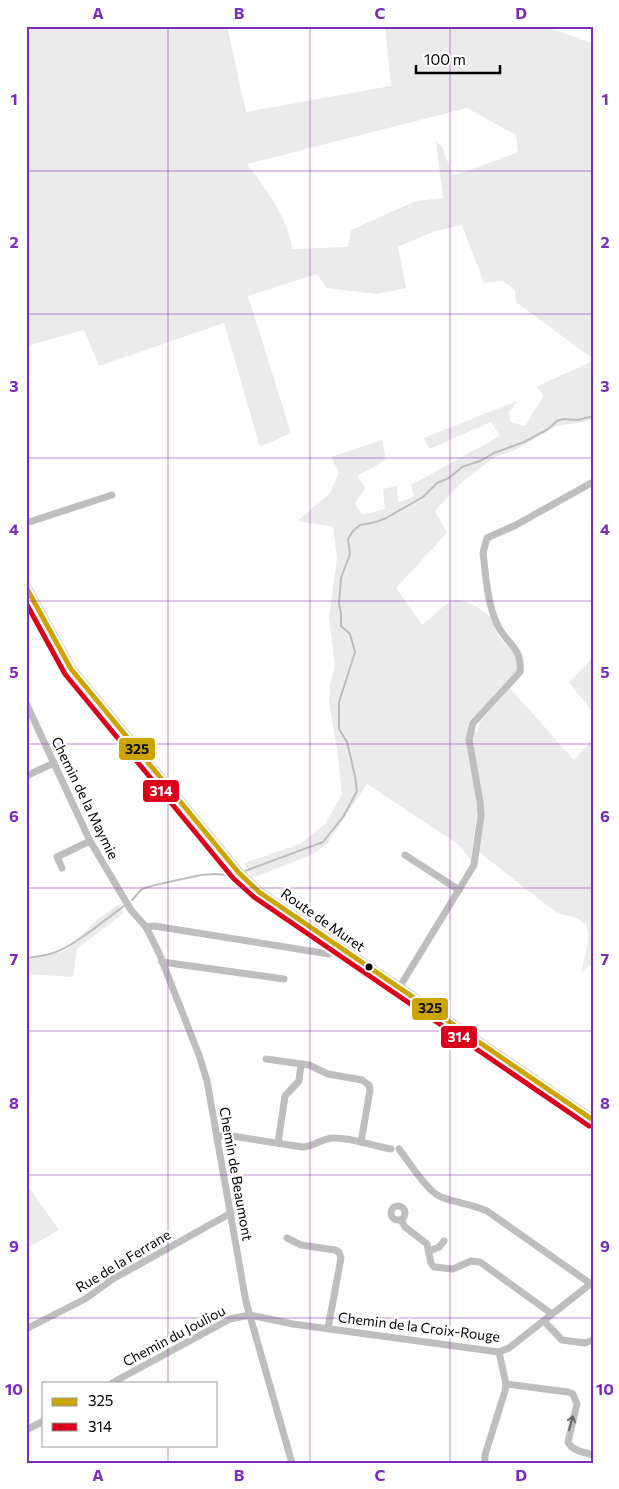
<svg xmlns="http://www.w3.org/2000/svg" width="619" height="1489" font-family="Commissioner,sans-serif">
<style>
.green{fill:#ebebeb;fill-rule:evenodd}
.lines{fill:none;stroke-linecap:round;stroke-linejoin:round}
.stream{stroke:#bdbdbd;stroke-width:2}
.major-casing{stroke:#dbdbdb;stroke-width:11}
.minor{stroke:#bebebe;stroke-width:7}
.major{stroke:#bebebe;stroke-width:9}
.bus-1-casing{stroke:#fff;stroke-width:9}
.bus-2-casing{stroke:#fff;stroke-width:9}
.bus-1{stroke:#cca504;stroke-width:5}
.bus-2{stroke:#db001b;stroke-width:5}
.oneway{stroke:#686868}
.grid{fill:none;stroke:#7b2cbf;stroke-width:1;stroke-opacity:0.55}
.bus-dot{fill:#000;stroke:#fff;stroke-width:2}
.labels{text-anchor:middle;stroke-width:4.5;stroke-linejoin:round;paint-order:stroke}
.street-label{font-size:14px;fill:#000;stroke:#fff}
.line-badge{stroke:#fff;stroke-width:2}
.badge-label{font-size:14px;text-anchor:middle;font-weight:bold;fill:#fff}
.pale-badge-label{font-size:14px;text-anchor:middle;font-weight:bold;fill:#111}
.neatline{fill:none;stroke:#7b2cbf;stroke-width:2}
.grid-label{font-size:16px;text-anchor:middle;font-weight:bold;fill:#7b2cbf}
</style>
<rect width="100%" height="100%" fill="#fff"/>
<g class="green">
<path d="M 26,26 L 227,26 L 246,112 L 391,86 L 385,26 L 553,26 L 552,29 L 593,43 L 593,359 L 516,302 L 515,290 L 503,281 L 484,283 L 462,225 L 432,232 L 398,247 L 406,288 L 377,294 L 327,288 L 317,274 L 248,296 L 291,433 L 260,447 L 224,323 L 99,366 L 84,330 L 26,346 ZM 467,108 L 516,135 L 518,152 L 459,174 L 452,174 L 442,146 L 436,142 L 443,198 L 416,201 L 351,230 L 348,247 L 292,249 C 289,219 265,188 247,164 Z"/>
<path d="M 593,361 L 593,419 L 584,422 L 557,426 L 513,451 L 493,458 L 460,484 L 435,511 L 447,533 L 396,588 L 422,625 C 430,619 447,601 456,600 C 464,599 485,610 490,617 C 493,620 494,627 496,631 C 503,647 520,649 517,670 L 469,722 L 477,733 L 479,723 L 510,688 L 574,760 L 593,739 L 593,963 L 581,973 L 589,938 L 586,924 L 574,917 L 557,913 L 479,852 L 482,827 L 475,786 L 477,811 L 471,861 L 459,845 L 367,784 L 327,844 L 311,855 L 252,878 L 244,863 L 300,844 L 325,824 L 342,794 L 337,750 L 329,702 L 330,685 L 335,665 L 329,617 L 337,558 L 333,527 L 297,521 L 330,493 L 339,473 L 331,457 L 382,440 L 386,460 L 357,476 L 365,488 L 355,503 L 362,515 L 385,509 L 383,489 L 397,486 L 398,503 L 414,496 L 411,485 L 500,436 L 491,422 L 429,449 L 424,438 L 517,401 L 509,413 L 510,422 L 525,426 L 544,395 L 536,387 Z"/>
<polygon points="593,657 593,713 569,682"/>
<polygon points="119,904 124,913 77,949 73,977 26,974 26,955 36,958 65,951 98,919"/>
<polygon points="26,1186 28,1186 59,1230 26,1249"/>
</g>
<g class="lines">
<g class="stream">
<polyline points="245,871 323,842 343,817 357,791 355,776 347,742 339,729 339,702 355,652 350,634 341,626 341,613 339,604 341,578 350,554 348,539 353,531 360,525 376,522 386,518 423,497 437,483 449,478 462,467 480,461 494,453 524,442 548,429 557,421 563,419 578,420 593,416"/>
<polyline points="132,900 142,889 155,885 201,875 214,874 231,875"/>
<path d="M 26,958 C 35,957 44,956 53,953 C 73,947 106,919 124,906"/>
</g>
<defs>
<polyline id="major" points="26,587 71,669 239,873 259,892 593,1120"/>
</defs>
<use href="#major" class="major-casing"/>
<g class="minor">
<polyline points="26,523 112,495"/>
<polyline points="26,703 90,841 131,910 146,927 159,953 199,1055 207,1081 246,1302 292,1463"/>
<polyline points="26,776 54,763"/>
<polyline points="405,855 459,890"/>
<polyline points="62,868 57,857 90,841"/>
<polyline points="146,927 154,926 329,954"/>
<polyline points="162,962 284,979"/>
<path d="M 399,988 L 474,865 L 481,815 L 480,802 L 469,739 L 473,723 L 520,672 C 523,647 505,643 497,624 C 487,602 486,576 483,553 L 487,538 L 516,525 L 593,482"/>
<polyline points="266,1059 309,1065 328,1074 362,1080 369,1085 370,1090 361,1142"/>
<path d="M 217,1137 L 226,1135 L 302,1147 C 313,1147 321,1139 332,1138 C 352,1137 372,1146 391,1149"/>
<polyline points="278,1143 285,1096 299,1081 301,1064"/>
<path d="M 399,1149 C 409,1162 427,1191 441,1197 C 456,1203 472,1204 487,1211 L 591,1284"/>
<circle cx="398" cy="1213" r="7"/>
<polyline points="401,1220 405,1227 427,1244 431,1263 434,1267 453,1269 471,1261 480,1262 552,1314"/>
<polyline points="287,1238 301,1245 335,1250 339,1252 341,1258 328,1328"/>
<polyline points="429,1251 439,1247 444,1241"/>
<polyline points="544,1321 562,1340 585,1343 593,1340"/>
<polyline points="26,1329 85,1299 113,1279 231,1213"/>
<polyline points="112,1383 230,1319 250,1315 293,1324 499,1352 509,1348 593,1282"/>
<path d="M 506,1384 L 568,1392 L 573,1394 L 577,1404 L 568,1442 C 572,1451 584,1452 593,1455"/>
<polyline points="26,1430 44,1421"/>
<polyline points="485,1463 485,1455 505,1391 506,1384 499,1352"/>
</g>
<use href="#major" class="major"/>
<defs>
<polyline id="bus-1" points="26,587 71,669 239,873 259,892 593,1120"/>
<polyline id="bus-2" points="26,603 65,674 233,878 254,897 589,1126"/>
</defs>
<use href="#bus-1" class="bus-1-casing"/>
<use href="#bus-2" class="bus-2-casing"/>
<use href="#bus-1" class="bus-1"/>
<use href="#bus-2" class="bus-2"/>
</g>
<defs><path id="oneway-shaft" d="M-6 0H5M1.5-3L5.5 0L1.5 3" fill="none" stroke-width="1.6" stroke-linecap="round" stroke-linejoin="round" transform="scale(1.25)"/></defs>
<use class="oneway" href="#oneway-shaft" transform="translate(571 1423) rotate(-75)"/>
<path class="grid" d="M 168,26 L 168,1383M 310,26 L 310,1463M 450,26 L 450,1463M 26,171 L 593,171M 26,314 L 593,314M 26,458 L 593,458M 26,601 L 593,601M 26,744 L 593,744M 26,888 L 593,888M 26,1031 L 593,1031M 26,1175 L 593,1175M 26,1318 L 593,1318M 168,1445 L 168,1463"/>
<circle class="bus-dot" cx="369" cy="967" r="4.5"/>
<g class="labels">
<g class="street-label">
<text transform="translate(85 798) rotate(64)" y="5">Chemin de la Maymie</text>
<text transform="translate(323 920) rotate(35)" y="5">Route de Muret</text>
<text transform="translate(236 1174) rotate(80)" y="5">Chemin de Beaumont</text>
<text transform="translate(123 1261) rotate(-31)" y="5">Rue de la Ferrane</text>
<text transform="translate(419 1327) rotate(7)" y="5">Chemin de la Croix-Rouge</text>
<text transform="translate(174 1336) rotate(-28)" y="5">Chemin du Jouliou</text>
</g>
</g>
<g class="line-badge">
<rect x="118" y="737" width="38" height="24" rx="5" fill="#cca504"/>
<rect x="142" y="779" width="38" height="24" rx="5" fill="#db001b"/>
<rect x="411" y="997" width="38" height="24" rx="5" fill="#cca504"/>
<rect x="440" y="1025" width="38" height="24" rx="5" fill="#db001b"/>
</g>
<g class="badge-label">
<text x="161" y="796">314</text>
<text x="459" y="1042">314</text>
</g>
<g class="pale-badge-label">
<text x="137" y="754">325</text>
<text x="430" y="1013">325</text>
</g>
<rect width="619" height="1489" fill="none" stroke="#ffffff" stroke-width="55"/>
<rect x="42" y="1382" width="175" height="65" fill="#ffffff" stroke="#999999"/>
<rect x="52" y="1398" width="25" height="8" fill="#cca504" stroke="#999999"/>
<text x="88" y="1406" font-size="15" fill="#000000">325</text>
<rect x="52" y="1423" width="25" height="8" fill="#db001b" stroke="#999999"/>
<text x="88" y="1432" font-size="15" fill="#000000">314</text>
<path d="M416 65v8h84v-8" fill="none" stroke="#000000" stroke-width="2.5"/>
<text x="424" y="65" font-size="15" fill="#000000" stroke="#ffffff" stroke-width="4" paint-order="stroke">100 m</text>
<rect x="28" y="28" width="564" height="1434" class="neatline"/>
<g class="grid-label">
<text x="98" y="19">A</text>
<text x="239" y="19">B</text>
<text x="380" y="19">C</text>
<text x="521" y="19">D</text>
<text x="14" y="105">1</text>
<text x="605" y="105">1</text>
<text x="14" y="248">2</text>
<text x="605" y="248">2</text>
<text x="14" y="392">3</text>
<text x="605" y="392">3</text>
<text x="14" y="535">4</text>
<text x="605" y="535">4</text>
<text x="14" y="678">5</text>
<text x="605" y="678">5</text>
<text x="14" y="822">6</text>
<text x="605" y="822">6</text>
<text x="14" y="965">7</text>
<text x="605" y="965">7</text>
<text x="14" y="1109">8</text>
<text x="605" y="1109">8</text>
<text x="14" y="1252">9</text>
<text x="605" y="1252">9</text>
<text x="14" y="1395">10</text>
<text x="605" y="1395">10</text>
<text x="98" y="1481">A</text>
<text x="239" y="1481">B</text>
<text x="380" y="1481">C</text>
<text x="521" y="1481">D</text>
</g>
</svg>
